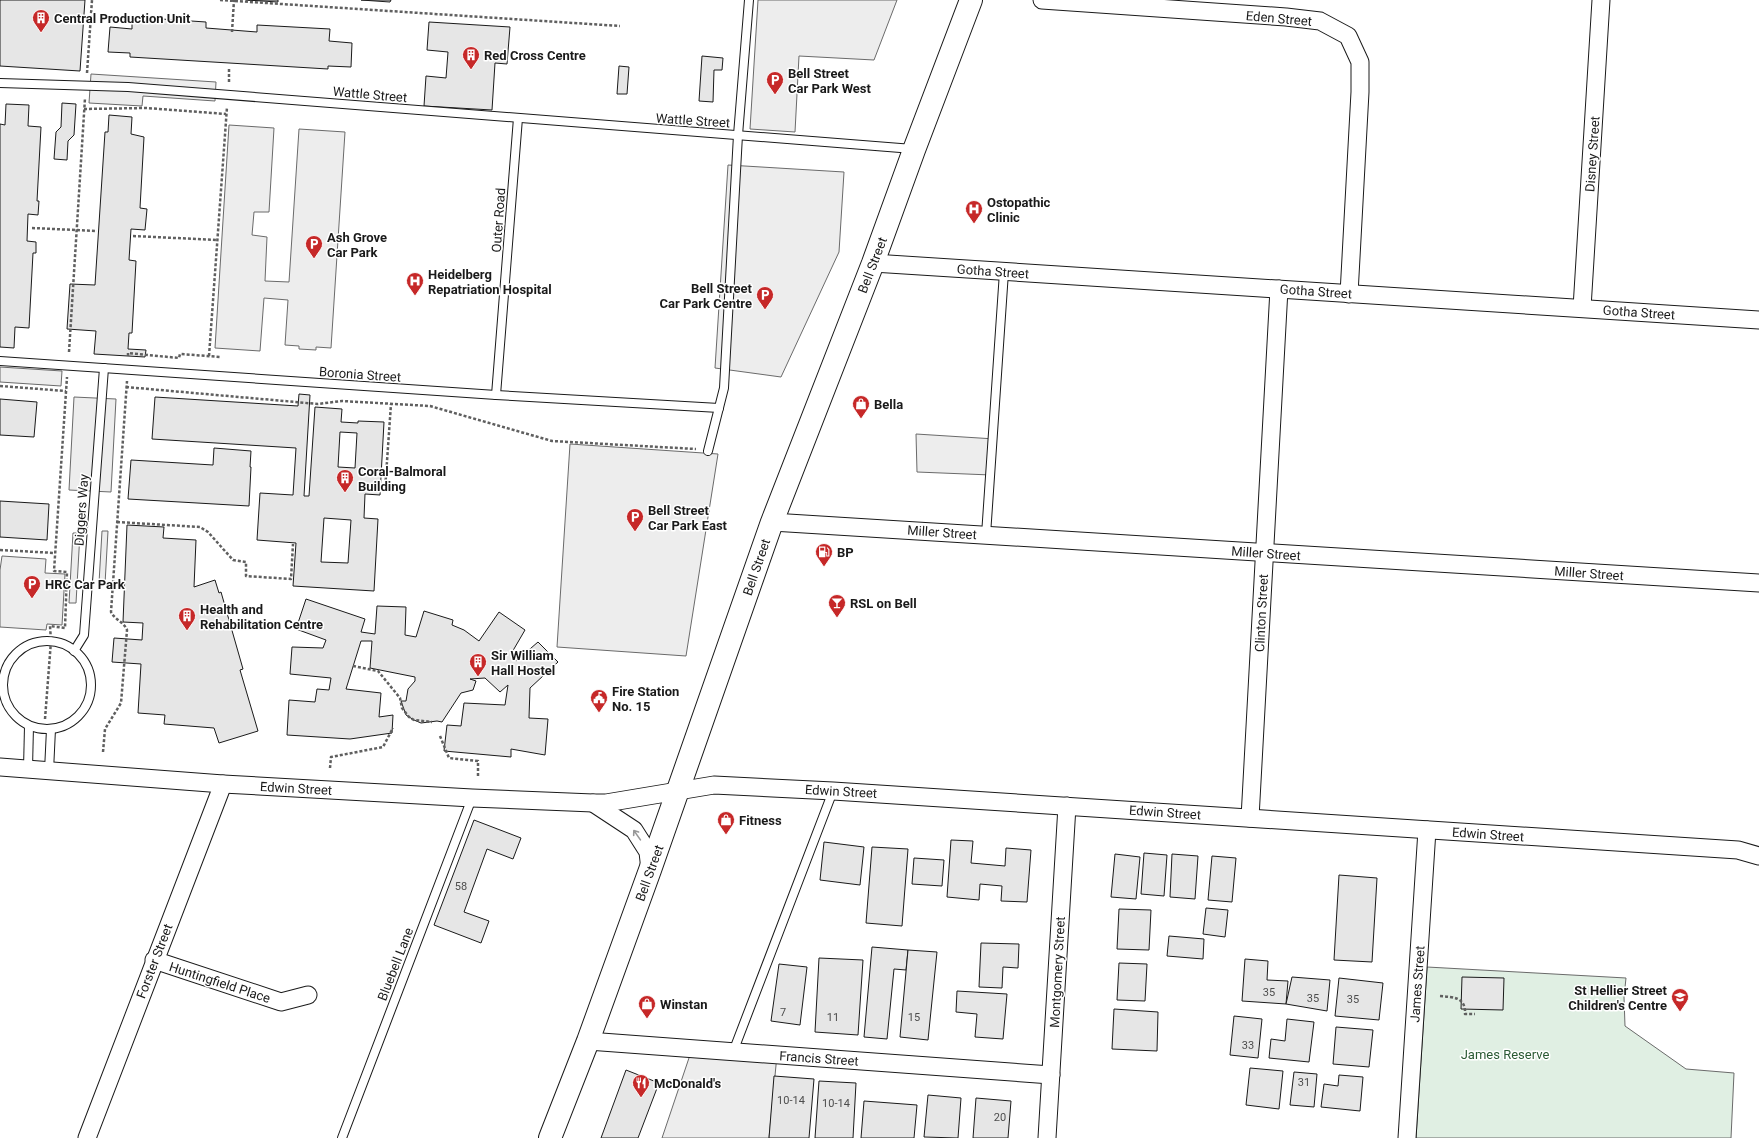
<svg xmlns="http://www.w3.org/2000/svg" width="1759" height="1138" font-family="Roboto,sans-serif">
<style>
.green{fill:#e0efe3;stroke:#6a6a6a}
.parking{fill:#ededed;stroke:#6a6a6a}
.building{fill:#e6e6e6;stroke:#1a1a1a;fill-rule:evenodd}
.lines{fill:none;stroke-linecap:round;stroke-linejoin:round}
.service-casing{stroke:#1a1a1a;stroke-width:10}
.minor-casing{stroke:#1a1a1a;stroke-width:19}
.trunk-casing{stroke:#1a1a1a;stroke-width:24}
.path{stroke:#5f5f5f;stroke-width:2.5;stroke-dasharray:3 2;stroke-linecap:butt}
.service{stroke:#fff;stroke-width:8}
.minor{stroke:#fff;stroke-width:17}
.trunk{stroke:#fff;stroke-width:22}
.oneway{stroke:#989898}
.labels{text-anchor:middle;stroke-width:3;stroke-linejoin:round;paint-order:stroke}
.number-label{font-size:11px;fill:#4d4d4d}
.poi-label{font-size:13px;font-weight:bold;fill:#1a1a1a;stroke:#fff;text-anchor:start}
.street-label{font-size:13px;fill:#1a1a1a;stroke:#fff}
.park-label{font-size:13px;fill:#2b5a34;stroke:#fff}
</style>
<rect width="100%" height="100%" fill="#fff"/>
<polygon class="green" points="1427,967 1626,978 1624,997 1625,1026 1686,1069 1734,1073 1731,1138 1416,1138"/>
<g class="parking">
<polygon points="758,0 897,0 874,60 799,56 795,132 750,129"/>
<polygon points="91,74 216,82 215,101 143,96 142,106 89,103"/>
<polygon points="229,125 274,128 269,212 254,212 252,235 267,237 265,281 289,282 299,129 345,132 331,348 316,347 316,350 299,349 299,346 285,345 288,300 264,298 260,351 215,348"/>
<polygon points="728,165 844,172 839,252 781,377 715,368"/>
<polygon points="0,367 62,371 61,386 0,382"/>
<polygon points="74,397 116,399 111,492 69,490"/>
<polygon points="916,434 995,439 991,475 917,472"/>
<polygon points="570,444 718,454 686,656 557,647"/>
<polygon points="102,531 108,531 105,584 99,583"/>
<polygon points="73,533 80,533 76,603 69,603"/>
<polygon points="2,556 46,559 45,573 65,574 62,625 47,624 46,630 0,627 0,570"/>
<polygon points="692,1049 777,1055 769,1138 662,1138"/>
</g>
<g class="building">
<polygon points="0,0 85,0 80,71 0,66"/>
<polygon points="246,0 278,0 278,2"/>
<polygon points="361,0 391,0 390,2"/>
<polygon points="132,17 206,22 206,28 257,32 257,25 330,29 329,41 352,43 351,67 328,66 328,69 130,57 130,53 108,52 110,27 132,29"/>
<polygon points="429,22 510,27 507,64 495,63 492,110 424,106 426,76 446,78 448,52 427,50"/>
<polygon points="702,56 723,58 722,70 714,70 713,102 699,101"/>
<polygon points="619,66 629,67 627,94 617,94"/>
<polygon points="62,103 76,104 74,135 68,141 67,160 54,159 56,132 61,127"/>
<polygon points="6,104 29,105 28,126 41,127 37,201 39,201 38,215 28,214 27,241 36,242 36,253 33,253 29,328 15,327 14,348 0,347 0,124 5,125"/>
<polygon points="109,115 132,117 131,134 144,137 140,208 147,209 145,230 131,229 129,260 136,261 132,333 129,333 128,349 146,350 145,357 94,354 96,331 67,329 70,284 95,285 105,132 108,132"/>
<path d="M 299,394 L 310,395 L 304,496 L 309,496 L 315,407 L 342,409 L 341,422 L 358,423 L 358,421 L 384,422 L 380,495 L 365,494 L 364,518 L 378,519 L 374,591 L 293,586 L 296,543 L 257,540 L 260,493 L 293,495 L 296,448 L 152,439 L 155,397 L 298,406 ZM 340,432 L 357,433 L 355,468 L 338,467 ZM 324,518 L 351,520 L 348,563 L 321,562 Z"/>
<polygon points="0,399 37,402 34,437 0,435"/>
<polygon points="214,448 251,451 250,467 251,467 249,506 128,499 131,460 213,465"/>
<polygon points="0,501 49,504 47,540 0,537"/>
<polygon points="127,525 164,527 163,538 196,540 194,587 215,580 219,593 221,592 243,669 240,670 258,731 219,743 214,728 164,724 165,715 138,713 141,664 112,662 114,638 142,640 143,623 123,622"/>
<polygon points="306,599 365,619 361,632 375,634 377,606 406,607 405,635 416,637 424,611 453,620 452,625 464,630 479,641 499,612 525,630 511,654 516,661 538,642 558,662 530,688 529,718 548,719 545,755 511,749 511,757 444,751 447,725 461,726 464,703 505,705 508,685 500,692 485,678 470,679 476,681 473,690 461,693 442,722 437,721 421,723 414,720 406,715 401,701 406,701 408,689 415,681 415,677 370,668 372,641 361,641 346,689 381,693 379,717 393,715 392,733 350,739 287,735 289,700 315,702 317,689 329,690 331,678 290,674 292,647 323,648 326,640 296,629"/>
<polygon points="474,820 521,838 513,859 487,849 464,912 489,921 481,943 434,925"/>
<polygon points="951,840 973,841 971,863 1005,866 1006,848 1031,850 1027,902 1001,901 1002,886 980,884 979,900 947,897"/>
<polygon points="824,842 864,847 860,885 820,880"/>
<polygon points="872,847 908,849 902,926 866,923"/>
<polygon points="1144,853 1167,855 1164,896 1141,894"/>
<polygon points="1115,854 1140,857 1136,899 1111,897"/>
<polygon points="1172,854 1198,856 1195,899 1170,897"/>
<polygon points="1212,856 1236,858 1232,902 1208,900"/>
<polygon points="914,858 944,860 942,886 912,884"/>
<polygon points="1339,875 1377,878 1372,962 1334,960"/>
<polygon points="1206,908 1228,910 1225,937 1203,934"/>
<polygon points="1119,909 1151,910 1149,950 1117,949"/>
<polygon points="1169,936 1204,939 1203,959 1167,956"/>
<polygon points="981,943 1019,944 1018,968 1003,967 1002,988 979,987"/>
<polygon points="872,947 908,950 906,970 894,969 887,1039 864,1037"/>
<polygon points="908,950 937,952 928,1040 900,1037"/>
<polygon points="819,958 863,960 858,1035 815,1032"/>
<polygon points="1245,959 1268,961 1267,980 1288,981 1286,1004 1242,1001"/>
<polygon points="1119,963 1147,964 1145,1001 1117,1000"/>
<polygon points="779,964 807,967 800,1025 771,1021"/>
<polygon points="1292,977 1330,980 1327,1011 1286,1004"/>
<polygon points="1462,977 1504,978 1503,1010 1461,1009"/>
<polygon points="1339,978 1383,983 1379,1020 1335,1016"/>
<polygon points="957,991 1007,994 1003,1039 975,1037 977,1014 956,1012"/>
<polygon points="1114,1009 1158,1012 1157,1051 1112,1049"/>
<polygon points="1234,1016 1262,1019 1258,1058 1230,1055"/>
<polygon points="1287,1019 1314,1022 1309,1062 1269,1058 1271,1039 1285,1041"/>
<polygon points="1336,1027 1373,1030 1369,1067 1333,1064"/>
<polygon points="1250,1068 1283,1071 1279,1109 1246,1105"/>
<polygon points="626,1070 659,1083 638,1138 601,1138"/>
<polygon points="1294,1072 1317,1074 1314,1107 1290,1105"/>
<polygon points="1339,1075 1363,1077 1360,1111 1321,1107 1324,1084 1338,1086"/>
<polygon points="774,1076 814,1079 809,1138 769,1138"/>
<polygon points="819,1081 856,1083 853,1138 815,1138"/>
<polygon points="928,1095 961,1098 958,1138 924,1137"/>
<polygon points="976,1098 1011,1101 1008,1138 973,1138"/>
<polygon points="864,1101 917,1105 914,1138 861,1138"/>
</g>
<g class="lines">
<defs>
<g id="service">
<polyline points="0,83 128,87 913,149"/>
<polyline points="0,361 496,395 719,408"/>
<polyline points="496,395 518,118"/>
<polyline points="708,451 724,388 738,135 749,0"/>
<polyline points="986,535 1004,272"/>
<circle cx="47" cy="685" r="44"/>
<polyline points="74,651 84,635 104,368"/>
<polyline points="28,769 29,726"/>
<polyline points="49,771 51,729"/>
<polyline points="733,1052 833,791"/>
<polyline points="342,1138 472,798"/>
</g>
<g id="minor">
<polyline points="1042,0 1286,17 1320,21 1348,36 1360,62 1360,92 1349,294"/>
<polyline points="873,263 1759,320"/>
<polyline points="1582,308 1601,0"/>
<polyline points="772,522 1759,583"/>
<polyline points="0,767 223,784 472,798 593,803 606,803 714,785 833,791 1738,850 1759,856"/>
<polyline points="593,803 634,830 648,852 650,870"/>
<polyline points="1250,818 1279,289"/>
<polyline points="154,960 281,1002 308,995"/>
<polyline points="588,1041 1051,1075"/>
<polyline points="87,1138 223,784"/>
<polyline points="1047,1138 1067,806"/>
<polyline points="1407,1138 1427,830"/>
</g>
<polyline id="trunk" points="550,1138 588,1041 650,870 772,522 873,263 914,150 971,0"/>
</defs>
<use href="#service" class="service-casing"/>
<use href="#minor" class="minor-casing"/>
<use href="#trunk" class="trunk-casing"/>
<g class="path">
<polyline points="220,0 620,26"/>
<polyline points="232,32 234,0"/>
<polyline points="87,73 92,0"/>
<polyline points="229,82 229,68"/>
<polyline points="84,109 146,108 226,114"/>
<polyline points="32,228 97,231"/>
<polyline points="133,236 218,240"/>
<polyline points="69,352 85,98"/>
<polyline points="128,356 128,353 179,358 180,354 221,357"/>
<polyline points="209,356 227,107"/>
<polyline points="0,386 66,391"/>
<polyline points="126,387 318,404 342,401 430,406 552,441 696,449"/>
<polyline points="385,490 391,404"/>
<polyline points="117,522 200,527 208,532 233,560 246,562 246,576 291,579 293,544"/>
<polyline points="0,550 55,553"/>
<polyline points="353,666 378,671 400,698 402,708 409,717 414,720 432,722"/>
<polyline points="45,719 51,641 50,626 65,628 67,572 54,571 67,377"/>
<polyline points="440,736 449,758 478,761 478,778"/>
<path d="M 103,752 L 105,729 L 121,703 L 127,630 C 124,622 115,620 111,612 L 127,381"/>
<polyline points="330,768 331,757 383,747 393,728"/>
<path d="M 1440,996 C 1453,997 1466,997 1465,1014 L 1475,1014"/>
</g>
<use href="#service" class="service"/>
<use href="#minor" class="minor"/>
<use href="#trunk" class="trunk"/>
</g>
<defs><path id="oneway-shaft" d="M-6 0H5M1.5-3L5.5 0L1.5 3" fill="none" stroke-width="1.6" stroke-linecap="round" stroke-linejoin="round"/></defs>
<use class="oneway" href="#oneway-shaft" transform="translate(637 835) rotate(-125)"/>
<defs>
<symbol id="building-pin" viewBox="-11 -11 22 30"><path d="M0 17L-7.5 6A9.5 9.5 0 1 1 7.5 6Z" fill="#c62828" stroke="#fff"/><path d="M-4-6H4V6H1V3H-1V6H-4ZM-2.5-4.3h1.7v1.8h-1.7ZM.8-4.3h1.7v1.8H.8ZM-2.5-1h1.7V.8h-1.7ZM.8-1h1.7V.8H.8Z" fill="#fff"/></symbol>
<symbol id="parking-pin" viewBox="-11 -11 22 30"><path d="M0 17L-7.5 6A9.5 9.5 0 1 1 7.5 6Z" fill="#c62828" stroke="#fff"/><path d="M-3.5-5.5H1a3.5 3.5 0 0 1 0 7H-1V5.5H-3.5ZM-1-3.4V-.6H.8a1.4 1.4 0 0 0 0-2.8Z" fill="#fff"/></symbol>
<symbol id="hospital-pin" viewBox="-11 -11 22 30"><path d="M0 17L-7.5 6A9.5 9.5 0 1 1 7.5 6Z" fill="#c62828" stroke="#fff"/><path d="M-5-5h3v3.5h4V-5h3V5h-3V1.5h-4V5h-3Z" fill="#fff"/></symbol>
<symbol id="shop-pin" viewBox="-11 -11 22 30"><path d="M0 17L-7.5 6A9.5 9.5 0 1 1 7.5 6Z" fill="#c62828" stroke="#fff"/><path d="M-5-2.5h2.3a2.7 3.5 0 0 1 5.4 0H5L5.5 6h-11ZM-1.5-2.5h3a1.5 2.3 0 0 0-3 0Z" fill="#fff"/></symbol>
<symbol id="fuel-pin" viewBox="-11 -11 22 30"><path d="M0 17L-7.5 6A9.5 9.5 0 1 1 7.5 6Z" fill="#c62828" stroke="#fff"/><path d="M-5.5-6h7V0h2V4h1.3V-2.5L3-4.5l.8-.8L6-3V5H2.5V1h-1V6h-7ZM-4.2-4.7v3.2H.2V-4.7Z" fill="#fff"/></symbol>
<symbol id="bar-pin" viewBox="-11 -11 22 30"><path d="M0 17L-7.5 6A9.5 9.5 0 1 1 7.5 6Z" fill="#c62828" stroke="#fff"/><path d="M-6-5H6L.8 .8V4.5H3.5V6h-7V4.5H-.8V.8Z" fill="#fff"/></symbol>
<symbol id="civic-pin" viewBox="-11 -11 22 30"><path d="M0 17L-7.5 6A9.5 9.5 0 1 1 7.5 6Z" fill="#c62828" stroke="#fff"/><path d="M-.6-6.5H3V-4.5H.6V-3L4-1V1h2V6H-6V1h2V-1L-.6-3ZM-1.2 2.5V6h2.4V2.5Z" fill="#fff"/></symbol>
<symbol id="school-pin" viewBox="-11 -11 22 30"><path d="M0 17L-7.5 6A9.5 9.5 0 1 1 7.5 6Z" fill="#c62828" stroke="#fff"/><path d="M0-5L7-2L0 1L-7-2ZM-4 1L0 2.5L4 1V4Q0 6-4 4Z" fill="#fff"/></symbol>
<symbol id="restaurant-pin" viewBox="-11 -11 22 30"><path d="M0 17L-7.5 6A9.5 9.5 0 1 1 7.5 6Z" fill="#c62828" stroke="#fff"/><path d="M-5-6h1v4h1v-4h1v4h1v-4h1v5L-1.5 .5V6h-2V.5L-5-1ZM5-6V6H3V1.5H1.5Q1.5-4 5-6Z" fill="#fff"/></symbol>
</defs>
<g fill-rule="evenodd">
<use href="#building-pin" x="31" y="8" width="20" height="27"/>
<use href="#building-pin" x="461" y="45" width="20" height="27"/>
<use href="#parking-pin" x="765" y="70" width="20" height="27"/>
<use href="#hospital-pin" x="964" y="199" width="20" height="27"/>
<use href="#parking-pin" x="304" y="234" width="20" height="27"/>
<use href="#hospital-pin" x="405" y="271" width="20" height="27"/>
<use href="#parking-pin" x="755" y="285" width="20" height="27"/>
<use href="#shop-pin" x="851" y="394" width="20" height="27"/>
<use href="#building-pin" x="335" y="468" width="20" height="27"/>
<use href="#parking-pin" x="625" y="507" width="20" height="27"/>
<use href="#fuel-pin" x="814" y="542" width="20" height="27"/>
<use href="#parking-pin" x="22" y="574" width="20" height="27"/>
<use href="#bar-pin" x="827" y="593" width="20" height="27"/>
<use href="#building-pin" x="177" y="606" width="20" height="27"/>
<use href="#building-pin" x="468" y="652" width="20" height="27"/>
<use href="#civic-pin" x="589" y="688" width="20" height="27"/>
<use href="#shop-pin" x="716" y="810" width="20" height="27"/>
<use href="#school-pin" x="1670" y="987" width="20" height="27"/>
<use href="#shop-pin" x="637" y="994" width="20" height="27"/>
<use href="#restaurant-pin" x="631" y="1073" width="20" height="27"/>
</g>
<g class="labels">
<g class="number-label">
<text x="461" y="890">58</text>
<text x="1269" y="996">35</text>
<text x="1313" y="1002">35</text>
<text x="1353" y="1003">35</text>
<text x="783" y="1016">7</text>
<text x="833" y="1021">11</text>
<text x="914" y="1021">15</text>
<text x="1248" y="1049">33</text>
<text x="1304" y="1086">31</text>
<text x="791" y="1104">10-14</text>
<text x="836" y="1107">10-14</text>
<text x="1000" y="1121">20</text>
</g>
<g class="poi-label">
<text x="54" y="23">Central Production Unit</text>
<text x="484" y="60">Red Cross Centre</text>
<text x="788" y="78">Bell Street<tspan x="788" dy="15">Car Park West</tspan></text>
<text x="987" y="207">Ostopathic<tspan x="987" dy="15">Clinic</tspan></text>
<text x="327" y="242">Ash Grove<tspan x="327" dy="15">Car Park</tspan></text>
<text x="428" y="279">Heidelberg<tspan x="428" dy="15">Repatriation Hospital</tspan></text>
<text x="752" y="293" text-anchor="end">Bell Street<tspan x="752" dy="15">Car Park Centre</tspan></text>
<text x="874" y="409">Bella</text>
<text x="358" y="476">Coral-Balmoral<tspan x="358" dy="15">Building</tspan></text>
<text x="648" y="515">Bell Street<tspan x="648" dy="15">Car Park East</tspan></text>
<text x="837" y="557">BP</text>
<text x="45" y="589">HRC Car Park</text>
<text x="850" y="608">RSL on Bell</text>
<text x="200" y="614">Health and<tspan x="200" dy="15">Rehabilitation Centre</tspan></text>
<text x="491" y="660">Sir William<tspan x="491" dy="15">Hall Hostel</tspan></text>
<text x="612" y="696">Fire Station<tspan x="612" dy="15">No. 15</tspan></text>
<text x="739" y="825">Fitness</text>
<text x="1667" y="995" text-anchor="end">St Hellier Street<tspan x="1667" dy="15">Children's Centre</tspan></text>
<text x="660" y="1009">Winstan</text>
<text x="654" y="1088">McDonald's</text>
</g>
<g class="street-label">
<text transform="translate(1279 18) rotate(5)" y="5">Eden Street</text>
<text transform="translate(370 94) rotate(5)" y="5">Wattle Street</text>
<text transform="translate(693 120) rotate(4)" y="5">Wattle Street</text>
<text transform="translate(1592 154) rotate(-86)" y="5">Disney Street</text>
<text transform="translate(498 220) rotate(-86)" y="5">Outer Road</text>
<text transform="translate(872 265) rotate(-69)" y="5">Bell Street</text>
<text transform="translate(993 271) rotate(4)" y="5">Gotha Street</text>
<text transform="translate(1316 291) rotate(4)" y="5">Gotha Street</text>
<text transform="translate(1639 312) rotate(4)" y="5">Gotha Street</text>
<text transform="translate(360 374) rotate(4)" y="5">Boronia Street</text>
<text transform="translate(81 510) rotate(-86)" y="5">Diggers Way</text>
<text transform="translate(942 532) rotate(4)" y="5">Miller Street</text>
<text transform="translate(1266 553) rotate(4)" y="5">Miller Street</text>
<text transform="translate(756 567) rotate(-71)" y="5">Bell Street</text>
<text transform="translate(1589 573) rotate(4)" y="5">Miller Street</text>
<text transform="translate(1261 613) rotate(-87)" y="5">Clinton Street</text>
<text transform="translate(296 788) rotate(3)" y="5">Edwin Street</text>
<text transform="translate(841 791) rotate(3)" y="5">Edwin Street</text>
<text transform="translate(1165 812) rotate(4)" y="5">Edwin Street</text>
<text transform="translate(1488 834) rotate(4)" y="5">Edwin Street</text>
<text transform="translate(649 873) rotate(-70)" y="5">Bell Street</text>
<text transform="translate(154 961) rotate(-69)" y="5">Forster Street</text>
<text transform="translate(395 964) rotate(-69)" y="5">Bluebell Lane</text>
<text transform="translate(1057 972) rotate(-87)" y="5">Montgomery Street</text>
<text transform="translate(220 982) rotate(18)" y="5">Huntingfield Place</text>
<text transform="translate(1417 984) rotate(-86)" y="5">James Street</text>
<text transform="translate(819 1058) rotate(4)" y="5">Francis Street</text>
</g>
<g class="park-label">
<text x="1505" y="1059">James Reserve</text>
</g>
</g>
</svg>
